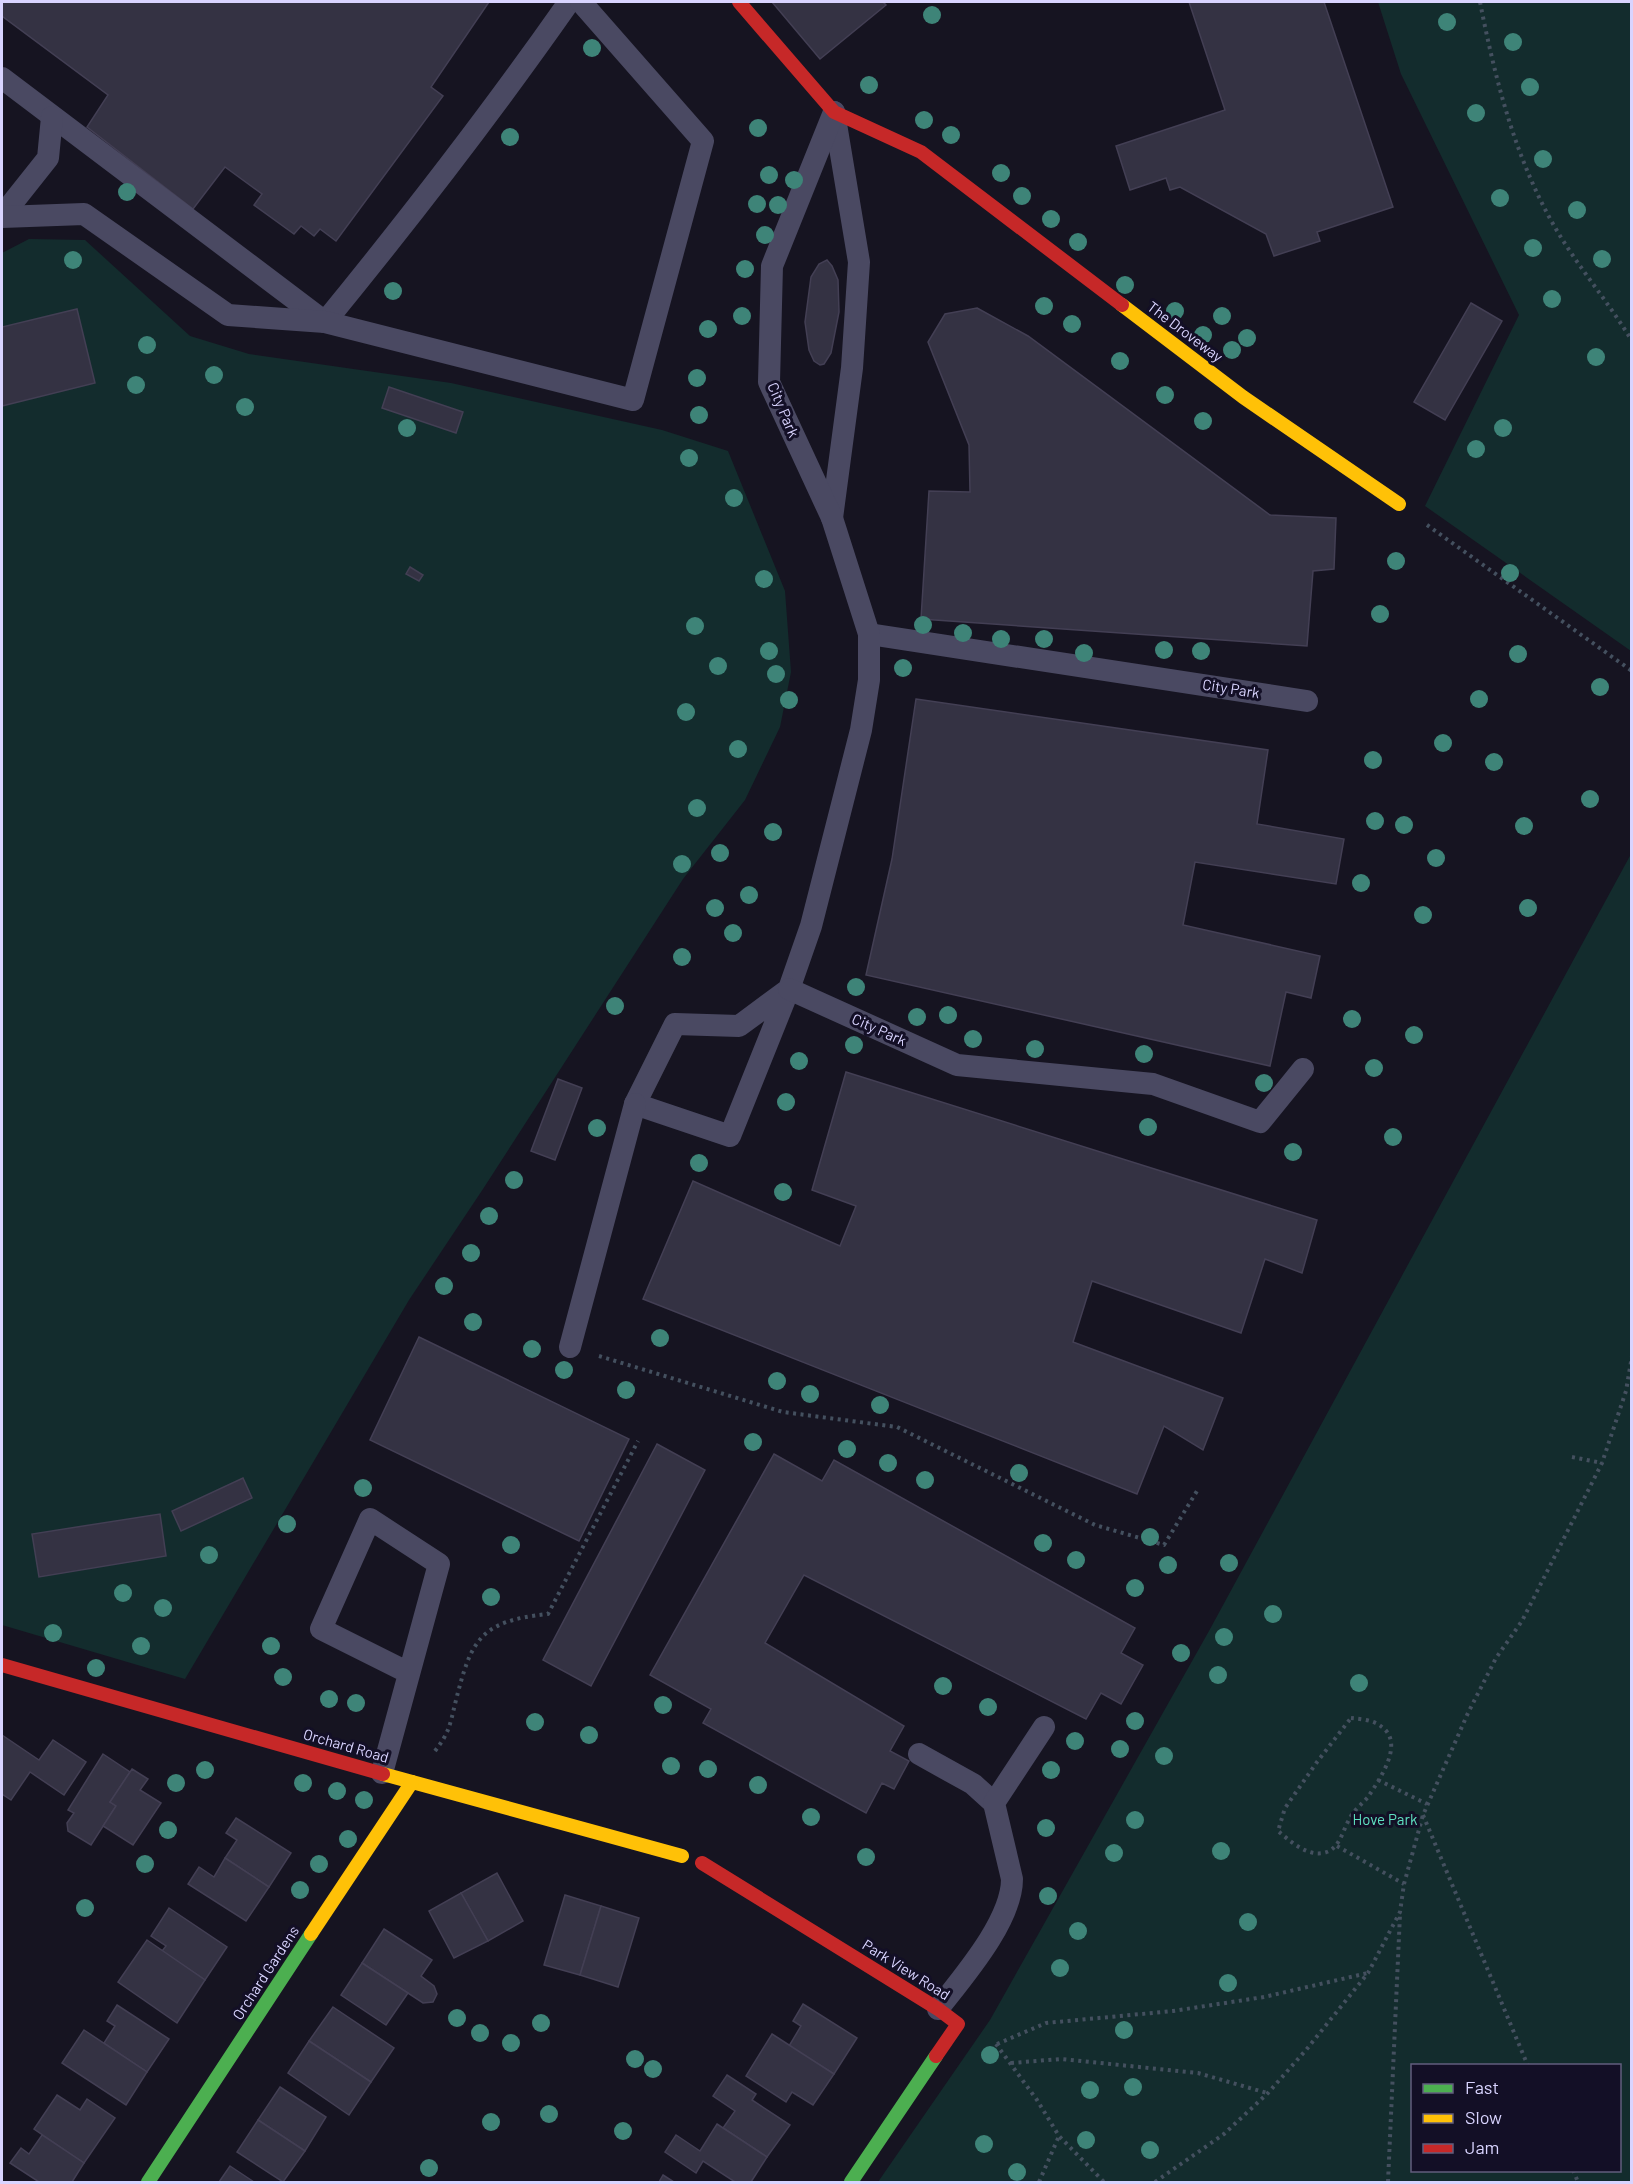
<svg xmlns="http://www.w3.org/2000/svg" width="1633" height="2184" font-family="Barlow,sans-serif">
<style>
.green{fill:#132c2d;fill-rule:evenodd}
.building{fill:#343243;stroke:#433f54;stroke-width:1.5}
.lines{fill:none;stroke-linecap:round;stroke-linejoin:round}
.path{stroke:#44505f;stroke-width:4;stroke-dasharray:3 4.5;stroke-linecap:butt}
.lane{stroke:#4a4962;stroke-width:22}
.fast{stroke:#4caf50;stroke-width:14}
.slow{stroke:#ffc107;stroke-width:14}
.jam{stroke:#c62828;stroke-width:14}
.tree{fill:#3e8478}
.labels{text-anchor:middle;stroke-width:6;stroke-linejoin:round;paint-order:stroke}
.street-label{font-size:15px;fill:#d9d4ff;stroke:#130f26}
.park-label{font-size:15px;fill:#5fe0c0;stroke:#130f26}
</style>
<rect width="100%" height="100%" fill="#161421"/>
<g class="green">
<polygon points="1378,2 1631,2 1631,651 1425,506 1519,315 1401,74"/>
<polygon points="29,239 85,240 190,336 249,354 451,383 662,430 728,451 785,591 791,672 780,727 745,800 683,879 483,1189 409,1300 185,1679 2,1625 2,253"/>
<path d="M 1631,854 L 1631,2182 L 878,2182 L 990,2020 L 1209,1631 ZM 1412,2066 L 1620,2066 L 1620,2170 L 1412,2170 Z"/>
</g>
<g class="building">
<polygon points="2,2 489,2 431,87 443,96 336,241 320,229 314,236 301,226 294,234 254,205 262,194 225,167 193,209 87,127 108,95 2,16"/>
<polygon points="772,2 883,2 886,5 820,59"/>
<polygon points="1189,2 1324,2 1393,207 1317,232 1320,241 1274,256 1266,234 1180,187 1170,190 1166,178 1130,190 1116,146 1225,110"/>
<polygon points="827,260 832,266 838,280 839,312 831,353 824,364 820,365 814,361 809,350 805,322 811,277 819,264"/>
<polygon points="1471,303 1502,321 1445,420 1414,402"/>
<polygon points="977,308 1028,336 1270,515 1336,518 1334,569 1313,571 1307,646 921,619 929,491 970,492 969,445 928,342 945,314"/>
<polygon points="77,309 95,383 2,406 2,327"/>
<polygon points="389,387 463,412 456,433 382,408"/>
<polygon points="410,567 423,575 419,581 406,574"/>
<polygon points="916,699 1268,750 1257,824 1344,839 1336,884 1195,862 1183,925 1320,956 1311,998 1286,992 1270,1066 866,975 892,859"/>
<polygon points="846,1072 1317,1220 1302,1273 1265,1259 1241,1333 1092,1281 1073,1342 1223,1398 1203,1450 1164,1426 1137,1494 643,1299 693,1181 840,1246 856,1206 812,1190"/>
<polygon points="558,1079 582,1088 555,1160 531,1151"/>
<polygon points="419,1337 629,1439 579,1541 370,1440"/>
<polygon points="657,1444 705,1470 591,1686 543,1660"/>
<polygon points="774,1454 822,1481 834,1460 1135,1628 1121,1653 1143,1665 1121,1704 1101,1693 1086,1719 804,1575 765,1643 904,1726 890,1751 909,1761 894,1789 882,1783 866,1813 703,1723 711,1709 650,1675"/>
<polygon points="243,1478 252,1498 181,1531 172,1511"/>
<polygon points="160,1514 166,1556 39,1577 32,1534"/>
<polygon points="2,1735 39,1760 53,1740 86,1762 64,1795 30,1772 11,1800 2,1794"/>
<polygon points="103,1754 130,1772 110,1802 116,1806 91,1845 68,1831 67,1823 74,1813 68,1810"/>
<polygon points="132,1769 148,1779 140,1790 161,1803 133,1845 103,1826 116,1806 110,1802"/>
<polygon points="236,1818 291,1853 269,1887 225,1858 237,1840 226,1833"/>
<polygon points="225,1858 269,1887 246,1921 188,1884 199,1867 214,1877"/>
<polygon points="497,1873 523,1921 488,1941 461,1893"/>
<polygon points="461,1893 488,1941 454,1958 429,1911"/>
<polygon points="565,1895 601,1906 580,1975 544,1965"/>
<polygon points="601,1906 639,1918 618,1987 580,1975"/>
<polygon points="169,1908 227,1947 205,1980 162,1951 166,1946 151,1936"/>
<polygon points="384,1929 432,1960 421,1976 434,1986 437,1994 433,2002 423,2003 362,1963"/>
<polygon points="147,1940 205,1980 177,2023 118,1982"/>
<polygon points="362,1963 408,1993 386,2025 341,1995"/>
<polygon points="803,2004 857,2038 834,2074 789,2046 801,2026 793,2021"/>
<polygon points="117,2005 169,2039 147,2072 104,2043 115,2026 107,2021"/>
<polygon points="333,2007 394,2048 371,2082 309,2041"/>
<polygon points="84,2030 147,2072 126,2105 62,2063"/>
<polygon points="772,2034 834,2074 813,2105 792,2092 786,2102 746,2076"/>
<polygon points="309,2041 371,2082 349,2115 288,2073"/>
<polygon points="727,2075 756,2094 752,2100 790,2125 767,2157 723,2128 735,2111 713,2096"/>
<polygon points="280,2087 326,2117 305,2151 258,2120"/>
<polygon points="57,2095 80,2110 87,2099 115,2118 84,2163 34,2129"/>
<polygon points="258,2120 305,2151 283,2182 237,2152"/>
<polygon points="717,2124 767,2157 751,2182 735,2182 703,2161 696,2173 665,2152 676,2135 700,2151"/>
<polygon points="42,2135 84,2163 72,2182 39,2182 10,2163 21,2148 29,2154"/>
<polygon points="230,2166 254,2182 219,2182"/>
<polygon points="663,2175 674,2182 659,2182"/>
</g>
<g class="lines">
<g class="path">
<path d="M 1480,2 C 1496,83 1517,167 1562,239 C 1584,274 1611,306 1632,341"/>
<polyline points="1427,525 1632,671"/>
<polyline points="1632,1080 1632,1123"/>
<polyline points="599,1356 783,1412 897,1427 1095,1525 1164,1545 1197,1491"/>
<polyline points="1572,1457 1602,1463"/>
<path d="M 1351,1718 C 1361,1719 1374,1720 1382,1727 C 1405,1744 1379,1780 1368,1797 C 1362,1804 1354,1810 1350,1818 C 1342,1831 1340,1850 1323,1853 C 1306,1856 1290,1841 1278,1831 L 1285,1808 L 1317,1762 Z"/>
<path d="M 435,1751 C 449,1733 450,1725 455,1704 C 471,1641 478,1621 548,1614 L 638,1441"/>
<polyline points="1378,1780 1427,1804"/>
<polyline points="1423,1815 1528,2066"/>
<polyline points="1337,1846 1404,1884"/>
<polyline points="996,2044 1037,2100 1059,2136 1104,2182"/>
<polyline points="997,2044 1046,2023 1173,2011 1264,1997 1368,1973"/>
<polyline points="1011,2063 1061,2059 1198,2073 1267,2093"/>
<polyline points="1573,2170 1578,2182"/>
<polyline points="1039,2182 1059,2136"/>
<polyline points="1155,2182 1224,2134 1268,2093 1306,2050 1368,1973 1400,1912 1404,1884 1423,1815 1468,1713 1496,1658 1522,1621 1602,1463 1626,1391 1632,1356"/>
<polyline points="1388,2182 1400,1914"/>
</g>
<g class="lane">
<path d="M 2,78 L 325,322 C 410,218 492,112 569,2"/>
<polyline points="2,216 48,158 52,117"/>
<polyline points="2,217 84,214 228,315 325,322 633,400 703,141 581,2"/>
<polyline points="832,518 852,368 859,262 834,112"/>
<polyline points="869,634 1307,701"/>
<polyline points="789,989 739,1026 675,1024 635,1104 730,1136 789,989 811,926 861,730 869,680 869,634 832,518 769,382 772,266 834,112"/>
<polyline points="789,989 957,1065 1153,1084 1260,1122 1303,1069"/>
<polyline points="570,1347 635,1104"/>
<polyline points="919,1754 973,1784 994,1803"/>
<polyline points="382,1773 439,1564 370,1519 321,1629 409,1673"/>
<path d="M 938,2009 C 963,1977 1012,1921 1012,1879 L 994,1803 L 1044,1727"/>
</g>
<g class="fast">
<polyline points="148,2182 311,1934"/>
<polyline points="851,2182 936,2056"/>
</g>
<g class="slow">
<polyline points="1122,305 1243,397 1399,504"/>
<polyline points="383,1774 682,1856"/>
<polyline points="311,1934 412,1782"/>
</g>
<g class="jam">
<polyline points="739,2 834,112 921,152 1122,305"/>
<polyline points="2,1665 383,1774"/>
<polyline points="702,1863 938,2009 958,2024 936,2056"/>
</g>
</g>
<g class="tree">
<circle cx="932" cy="15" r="9"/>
<circle cx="1447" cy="22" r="9"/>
<circle cx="1513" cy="42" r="9"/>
<circle cx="592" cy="48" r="9"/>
<circle cx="869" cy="85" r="9"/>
<circle cx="1530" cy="87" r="9"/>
<circle cx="1476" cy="113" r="9"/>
<circle cx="924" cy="120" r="9"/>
<circle cx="758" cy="128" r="9"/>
<circle cx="951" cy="135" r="9"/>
<circle cx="510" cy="137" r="9"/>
<circle cx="1543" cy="159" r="9"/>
<circle cx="1001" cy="173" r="9"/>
<circle cx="769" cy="175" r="9"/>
<circle cx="794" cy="180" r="9"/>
<circle cx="127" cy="192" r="9"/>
<circle cx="1022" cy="196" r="9"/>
<circle cx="1500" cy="198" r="9"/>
<circle cx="757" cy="204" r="9"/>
<circle cx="778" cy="205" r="9"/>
<circle cx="1577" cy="210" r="9"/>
<circle cx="1051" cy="219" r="9"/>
<circle cx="765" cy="235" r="9"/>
<circle cx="1078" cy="242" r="9"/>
<circle cx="1533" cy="248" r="9"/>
<circle cx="1602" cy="259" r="9"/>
<circle cx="73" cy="260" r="9"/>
<circle cx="745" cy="269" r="9"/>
<circle cx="1125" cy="285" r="9"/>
<circle cx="393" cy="291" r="9"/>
<circle cx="1552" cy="299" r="9"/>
<circle cx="1044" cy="306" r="9"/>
<circle cx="1175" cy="311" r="9"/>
<circle cx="742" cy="316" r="9"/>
<circle cx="1222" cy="316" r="9"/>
<circle cx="1072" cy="324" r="9"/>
<circle cx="708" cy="329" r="9"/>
<circle cx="1203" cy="335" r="9"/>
<circle cx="1247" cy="338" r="9"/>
<circle cx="147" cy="345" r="9"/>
<circle cx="1232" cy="350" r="9"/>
<circle cx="1596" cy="357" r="9"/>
<circle cx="1120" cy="361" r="9"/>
<circle cx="214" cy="375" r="9"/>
<circle cx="697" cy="378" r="9"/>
<circle cx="136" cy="385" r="9"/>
<circle cx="1165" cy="395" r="9"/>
<circle cx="245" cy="407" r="9"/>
<circle cx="699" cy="415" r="9"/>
<circle cx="1203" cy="421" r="9"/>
<circle cx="407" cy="428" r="9"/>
<circle cx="1503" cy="428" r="9"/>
<circle cx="1476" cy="449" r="9"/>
<circle cx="689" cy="458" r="9"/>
<circle cx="734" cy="498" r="9"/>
<circle cx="1396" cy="561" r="9"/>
<circle cx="1510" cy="573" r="9"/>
<circle cx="764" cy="579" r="9"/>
<circle cx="1380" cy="614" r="9"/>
<circle cx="923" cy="625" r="9"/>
<circle cx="695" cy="626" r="9"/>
<circle cx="963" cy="633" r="9"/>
<circle cx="1001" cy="639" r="9"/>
<circle cx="1044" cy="639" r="9"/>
<circle cx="1164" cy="650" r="9"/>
<circle cx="769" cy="651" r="9"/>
<circle cx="1201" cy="651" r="9"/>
<circle cx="1084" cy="653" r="9"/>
<circle cx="1518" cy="654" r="9"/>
<circle cx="718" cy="666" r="9"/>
<circle cx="903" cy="668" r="9"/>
<circle cx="776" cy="674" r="9"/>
<circle cx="1600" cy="687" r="9"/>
<circle cx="1479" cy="699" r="9"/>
<circle cx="789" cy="700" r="9"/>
<circle cx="686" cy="712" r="9"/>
<circle cx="1443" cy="743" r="9"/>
<circle cx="738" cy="749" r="9"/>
<circle cx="1373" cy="760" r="9"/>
<circle cx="1494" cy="762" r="9"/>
<circle cx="1590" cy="799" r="9"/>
<circle cx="697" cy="808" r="9"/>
<circle cx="1375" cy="821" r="9"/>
<circle cx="1404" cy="825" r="9"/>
<circle cx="1524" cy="826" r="9"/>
<circle cx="773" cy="832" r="9"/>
<circle cx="720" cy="853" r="9"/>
<circle cx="1436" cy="858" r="9"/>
<circle cx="682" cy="864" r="9"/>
<circle cx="1361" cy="883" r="9"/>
<circle cx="749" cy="895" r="9"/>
<circle cx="715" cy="908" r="9"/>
<circle cx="1528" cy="908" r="9"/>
<circle cx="1423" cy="915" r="9"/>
<circle cx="733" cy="933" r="9"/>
<circle cx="682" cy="957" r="9"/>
<circle cx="856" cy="987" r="9"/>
<circle cx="615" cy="1006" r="9"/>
<circle cx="948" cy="1015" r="9"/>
<circle cx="917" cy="1017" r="9"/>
<circle cx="1352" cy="1019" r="9"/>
<circle cx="1414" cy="1035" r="9"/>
<circle cx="973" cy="1039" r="9"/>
<circle cx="854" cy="1045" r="9"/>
<circle cx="1035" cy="1049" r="9"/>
<circle cx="1144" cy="1054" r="9"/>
<circle cx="799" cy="1061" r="9"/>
<circle cx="1374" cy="1068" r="9"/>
<circle cx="1264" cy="1083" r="9"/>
<circle cx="786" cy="1102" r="9"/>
<circle cx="1148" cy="1127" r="9"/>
<circle cx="597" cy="1128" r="9"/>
<circle cx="1393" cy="1137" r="9"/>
<circle cx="1293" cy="1152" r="9"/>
<circle cx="699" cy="1163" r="9"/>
<circle cx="514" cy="1180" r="9"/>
<circle cx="783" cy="1192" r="9"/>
<circle cx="489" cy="1216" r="9"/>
<circle cx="471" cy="1253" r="9"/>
<circle cx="444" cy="1286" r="9"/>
<circle cx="473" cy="1322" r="9"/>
<circle cx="660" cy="1338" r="9"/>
<circle cx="532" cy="1349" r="9"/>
<circle cx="564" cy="1370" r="9"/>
<circle cx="777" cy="1381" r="9"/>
<circle cx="626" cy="1390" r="9"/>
<circle cx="810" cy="1394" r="9"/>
<circle cx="880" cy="1405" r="9"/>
<circle cx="753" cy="1442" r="9"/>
<circle cx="847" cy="1449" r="9"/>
<circle cx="888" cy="1463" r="9"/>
<circle cx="1019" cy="1473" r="9"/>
<circle cx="925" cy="1480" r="9"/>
<circle cx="363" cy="1488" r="9"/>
<circle cx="287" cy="1524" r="9"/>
<circle cx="1150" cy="1537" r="9"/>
<circle cx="1043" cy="1543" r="9"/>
<circle cx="511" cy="1545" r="9"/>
<circle cx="209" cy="1555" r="9"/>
<circle cx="1076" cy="1560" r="9"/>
<circle cx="1229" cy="1563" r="9"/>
<circle cx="1168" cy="1565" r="9"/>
<circle cx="1135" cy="1588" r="9"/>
<circle cx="123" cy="1593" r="9"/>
<circle cx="491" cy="1597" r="9"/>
<circle cx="163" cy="1608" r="9"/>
<circle cx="1273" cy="1614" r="9"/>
<circle cx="53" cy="1633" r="9"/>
<circle cx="1224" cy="1637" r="9"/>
<circle cx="141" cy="1646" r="9"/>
<circle cx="271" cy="1646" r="9"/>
<circle cx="1181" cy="1653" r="9"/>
<circle cx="96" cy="1668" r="9"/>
<circle cx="1218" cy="1675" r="9"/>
<circle cx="283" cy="1677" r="9"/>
<circle cx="1359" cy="1683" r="9"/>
<circle cx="943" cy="1686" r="9"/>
<circle cx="329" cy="1699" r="9"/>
<circle cx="356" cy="1703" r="9"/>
<circle cx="663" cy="1705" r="9"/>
<circle cx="988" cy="1707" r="9"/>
<circle cx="1135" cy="1721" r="9"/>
<circle cx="535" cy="1722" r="9"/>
<circle cx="589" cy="1735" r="9"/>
<circle cx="1075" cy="1741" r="9"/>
<circle cx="1120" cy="1749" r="9"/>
<circle cx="1164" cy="1756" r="9"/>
<circle cx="671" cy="1766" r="9"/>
<circle cx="708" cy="1769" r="9"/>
<circle cx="205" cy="1770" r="9"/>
<circle cx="1051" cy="1770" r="9"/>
<circle cx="176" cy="1783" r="9"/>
<circle cx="303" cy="1783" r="9"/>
<circle cx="758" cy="1785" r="9"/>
<circle cx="337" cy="1791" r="9"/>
<circle cx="364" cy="1800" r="9"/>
<circle cx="811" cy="1817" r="9"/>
<circle cx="1135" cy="1820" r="9"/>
<circle cx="1046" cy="1828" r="9"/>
<circle cx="168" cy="1830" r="9"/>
<circle cx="348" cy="1839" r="9"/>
<circle cx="1221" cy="1851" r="9"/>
<circle cx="1114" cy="1853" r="9"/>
<circle cx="866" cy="1857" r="9"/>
<circle cx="145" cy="1864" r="9"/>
<circle cx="319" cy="1864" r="9"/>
<circle cx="300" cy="1890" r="9"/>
<circle cx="1048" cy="1896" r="9"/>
<circle cx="85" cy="1908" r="9"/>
<circle cx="1248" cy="1922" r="9"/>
<circle cx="1078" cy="1931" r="9"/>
<circle cx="1060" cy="1968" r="9"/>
<circle cx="1228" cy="1983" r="9"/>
<circle cx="457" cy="2018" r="9"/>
<circle cx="541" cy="2023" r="9"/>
<circle cx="1124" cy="2030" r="9"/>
<circle cx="480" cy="2033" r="9"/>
<circle cx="511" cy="2043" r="9"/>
<circle cx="990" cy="2055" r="9"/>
<circle cx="635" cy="2059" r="9"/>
<circle cx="653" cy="2069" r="9"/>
<circle cx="1133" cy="2087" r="9"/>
<circle cx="1090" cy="2090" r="9"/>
<circle cx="549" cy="2114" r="9"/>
<circle cx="491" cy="2122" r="9"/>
<circle cx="623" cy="2131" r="9"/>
<circle cx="1086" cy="2140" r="9"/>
<circle cx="984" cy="2144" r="9"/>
<circle cx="1150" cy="2150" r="9"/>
<circle cx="429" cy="2168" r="9"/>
<circle cx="1017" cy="2172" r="9"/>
</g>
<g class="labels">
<g class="street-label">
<text transform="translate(1185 332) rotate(37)" y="5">The Droveway</text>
<text transform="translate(783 410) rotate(67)" y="5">City Park</text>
<text transform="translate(1231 689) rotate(9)" y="5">City Park</text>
<text transform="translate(879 1030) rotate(24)" y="5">City Park</text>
<text transform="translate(346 1746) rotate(16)" y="5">Orchard Road</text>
<text transform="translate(906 1970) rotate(32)" y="5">Park View Road</text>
<text transform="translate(266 1973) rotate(-57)" y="5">Orchard Gardens</text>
</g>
<g class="park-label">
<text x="1385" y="1825">Hove Park</text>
</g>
</g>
<rect width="1633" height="2184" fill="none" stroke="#d9d4ff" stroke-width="6"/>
<rect x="1411" y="2064" width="210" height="108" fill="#130f26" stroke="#625e7d" stroke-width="1.5"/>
<rect x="1423" y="2084" width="30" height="9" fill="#4caf50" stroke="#625e7d" stroke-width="1.5"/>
<text x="1465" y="2094" font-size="18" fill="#d9d4ff">Fast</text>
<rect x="1423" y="2114" width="30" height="9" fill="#ffc107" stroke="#625e7d" stroke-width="1.5"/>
<text x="1465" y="2124" font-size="18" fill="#d9d4ff">Slow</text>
<rect x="1423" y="2144" width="30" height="9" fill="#c62828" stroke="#625e7d" stroke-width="1.5"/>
<text x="1465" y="2154" font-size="18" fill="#d9d4ff">Jam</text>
</svg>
